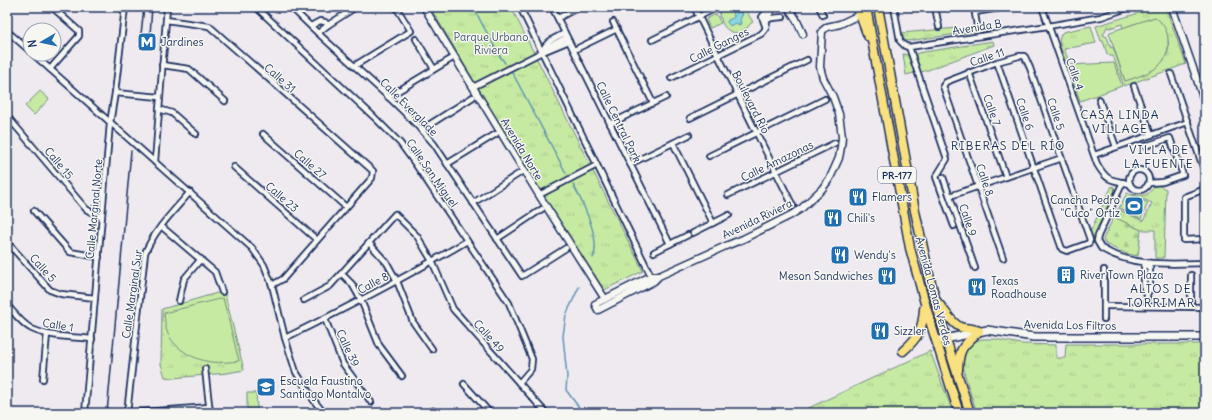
<svg xmlns="http://www.w3.org/2000/svg" width="1212" height="420" font-family="Delius,sans-serif">
<style>
.grass{fill:url(#grass-tufts);stroke:#718c80;fill-rule:evenodd}
.forest{fill:url(#forest-firs);stroke:#718c80}
.garden{fill:#c7eaa3;stroke:#718c80}
.water{fill:url(#water-waves);stroke:#5c94ae}
.lines{fill:none;stroke-linecap:round;stroke-linejoin:round}
.stream{stroke:#5c94ae;stroke-width:1.5}
.minor-casing{stroke:#1b2f5e;stroke-width:8}
.tertiary-casing{stroke:#1b2f5e;stroke-width:9}
.secondary-casing{stroke:#1b2f5e;stroke-width:10}
.trunk-casing{stroke:#1b2f5e;stroke-width:11}
.minor{stroke:#f6f6f2;stroke-width:4.5}
.tertiary{stroke:#f6f6f2;stroke-width:6}
.secondary{stroke:#f6f6f2;stroke-width:7}
.trunk{stroke:#f9e181;stroke-width:8}
.rail{stroke:#1b2f5e;stroke-width:1.5}
.labels{text-anchor:middle;stroke-width:3;stroke-linejoin:round;paint-order:stroke}
.shield{fill:#f6f6f2;stroke:#5d6b8a;stroke-width:1}
.shield-label{font-size:10px;font-weight:bold;fill:#1b2f5e}
.street-label{font-size:11px;fill:#1b2f5e;stroke:#f6f6f2}
.park-label{font-size:11px;fill:#3d546c;stroke:#f6f6f2}
.poi-label{font-size:11px;fill:#1b2f5e;stroke:#f6f6f2;text-anchor:start}
.neighbourhood-label{font-size:12px;letter-spacing:1px;fill:#1b2f5e;stroke:#f6f6f2}
</style>
<defs>
<pattern id="grass-tufts" width="24" height="20" patternUnits="userSpaceOnUse"><rect width="24" height="20" fill="#c7eaa3"/><path d="M3 7l-1-3M5 7V3M7 7l1-3M15 17l-1-3M17 17v-4M19 17l1-3" fill="none" stroke="#aac98f"/></pattern>
<pattern id="forest-firs" width="22" height="20" patternUnits="userSpaceOnUse"><rect width="22" height="20" fill="#c7eaa3"/><path d="M5 1l3.5 6h-7zM16 11l3.5 6h-7z" fill="#aac98f"/></pattern>
<pattern id="water-waves" width="16" height="10" patternUnits="userSpaceOnUse"><rect width="16" height="10" fill="#88d8e3"/><path d="M0 5q4-4 8 0t8 0" fill="none" stroke="#75bac5"/></pattern>
</defs>
<rect width="100%" height="100%" fill="#eeeaf0"/>
<filter id="ink" filterUnits="userSpaceOnUse"><feTurbulence type="fractalNoise" baseFrequency=".025" numOctaves="2"/><feDisplacementMap in="SourceGraphic" scale="8" xChannelSelector="R" yChannelSelector="G"/><feConvolveMatrix kernelMatrix="1 2 1 2 8 2 1 2 1" color-interpolation-filters="sRGB"/></filter>
<g filter="url(#ink)">
<g class="grass">
<polygon points="430,7 511,7 643,271 602,291 557,220"/>
<path d="M 1160,7 L 1166,11 L 1168,14 L 1186,64 L 1124,86 L 1113,56 L 1110,56 L 1107,54 L 1103,41 L 1101,41 L 1096,26 L 1152,9 ZM 1155,17 C 1162,22 1165,28 1167,36 C 1176,64 1146,74 1125,81 L 1113,47 L 1111,48 L 1107,37 L 1103,35 L 1107,27 L 1110,28 L 1122,24 L 1123,28 Z"/>
<path d="M 1091,26 L 1096,43 L 1064,49 L 1069,62 L 1066,62 C 1063,53 1055,40 1063,32 Z"/>
<polygon points="957,28 957,30 980,28 980,31 907,41 903,39 901,33"/>
<polygon points="993,41 994,45 928,70 921,72 916,57 916,54 918,53"/>
<polygon points="903,54 908,55 914,73 906,75"/>
<path d="M 1157,185 L 1166,189 L 1164,258 L 1155,258 L 1155,230 L 1141,230 L 1114,217 L 1117,209 L 1143,221 L 1152,203 L 1132,194 C 1142,196 1148,197 1154,186 L 1156,187 Z"/>
<polygon points="1112,186 1114,187 1115,191 1094,235 1094,244 1090,232"/>
<polygon points="224,291 244,370 227,373 173,378 165,377 161,364 162,309"/>
<path d="M 982,339 L 995,339 L 1021,344 L 1056,345 L 1056,358 L 1065,358 L 1066,344 L 1205,344 L 1205,413 L 977,413 C 974,404 971,395 968,386 C 962,366 957,346 982,339 Z"/>
<polygon points="930,351 953,413 798,413"/>
</g>
<polygon class="forest" points="1114,217 1141,230 1138,256 1127,254 1105,244 1103,239"/>
<g class="garden">
<path d="M 732,7 L 743,7 L 749,14 L 748,14 L 753,22 L 751,23 L 747,28 L 746,28 C 736,38 722,30 721,18 L 719,17 L 720,11 L 730,9 Z"/>
<polygon points="716,14 721,23 710,28 706,19"/>
<path d="M 1155,17 C 1163,23 1168,31 1168,41 C 1170,68 1146,74 1125,81 L 1109,33 L 1110,32 Z"/>
<polygon points="1114,63 1122,86 1080,101 1067,65"/>
<polygon points="40,91 49,99 34,115 25,106"/>
<polygon points="1127,193 1148,203 1141,219 1119,208"/>
<path d="M 223,298 L 239,361 C 230,362 221,363 211,362 C 195,360 176,350 168,334 C 165,328 165,320 164,313 Z"/>
<polygon points="247,393 256,393 257,409 247,409"/>
</g>
<polygon class="water" points="735,10 737,12 742,12 743,15 742,15 740,20 741,23 740,25 735,23 730,26 727,22 728,20 733,18 734,16 732,12"/>
<g class="lines">
<g class="stream">
<polyline points="473,7 499,55 505,63"/>
<polyline points="512,72 566,173"/>
<path d="M 573,184 C 582,201 602,240 593,258"/>
<polyline points="579,287 566,315 563,336 567,377 566,390 583,413"/>
</g>
<defs>
<g id="minor">
<polyline points="256,7 374,117 400,143 416,165 509,303 532,359 531,369 519,383"/>
<path d="M 291,7 C 337,54 391,94 434,144 L 522,276 L 566,248"/>
<polyline points="520,7 652,278"/>
<polyline points="552,7 670,244"/>
<polyline points="694,7 793,206"/>
<polyline points="819,7 823,15"/>
<polyline points="894,7 900,41 905,46 909,47 1048,26 1101,17 1130,7"/>
<polyline points="935,7 939,27"/>
<polyline points="974,7 977,26"/>
<path d="M 1042,7 L 1097,164 C 1108,183 1111,179 1130,184"/>
<polyline points="975,12 1006,7"/>
<polyline points="558,18 579,7"/>
<polyline points="166,20 209,26 373,171 372,178 283,279 272,285"/>
<polyline points="767,20 772,18 783,17"/>
<polyline points="767,20 773,7"/>
<polyline points="613,22 653,103"/>
<polyline points="311,26 320,21 325,22 328,25"/>
<polyline points="766,28 762,17 766,12"/>
<polyline points="7,31 30,51"/>
<polyline points="318,33 328,25 356,7"/>
<polyline points="416,39 434,69"/>
<polyline points="652,40 718,7"/>
<polyline points="909,47 947,159 936,177 954,226"/>
<polyline points="574,50 617,29"/>
<polyline points="545,51 569,41"/>
<path d="M 542,52 C 546,41 555,38 565,33"/>
<polyline points="33,54 252,248 264,265 272,285 285,338 296,372 315,402 324,413"/>
<polyline points="997,62 1062,249 1067,251 1089,243 1090,240 1030,68 1025,57 1024,56 1019,56 997,62 946,82 943,86 1003,258"/>
<polyline points="162,65 189,69 225,101"/>
<polyline points="354,66 411,31 396,7"/>
<polyline points="50,69 79,36 79,31 52,7"/>
<polyline points="969,72 1006,177"/>
<polyline points="1171,74 1205,173"/>
<path d="M 671,78 L 761,34 C 772,25 763,18 767,7"/>
<polyline points="1134,86 1151,135"/>
<polyline points="473,87 542,52 550,46 567,37"/>
<polyline points="115,93 160,97"/>
<polyline points="388,97 451,59"/>
<polyline points="1099,99 1116,147"/>
<polyline points="159,109 172,113 196,134"/>
<polyline points="632,113 666,97"/>
<polyline points="7,116 86,209 96,215 102,216"/>
<polyline points="690,118 807,60"/>
<polyline points="610,124 628,115"/>
<polyline points="421,130 473,97"/>
<polyline points="263,134 346,207"/>
<polyline points="673,143 713,223"/>
<polyline points="1145,146 1170,138 1183,175 1163,182 1149,183"/>
<polyline points="1094,155 1188,122"/>
<polyline points="709,156 825,99"/>
<polyline points="155,162 167,7"/>
<polyline points="447,164 496,134"/>
<polyline points="630,164 689,135"/>
<polyline points="234,167 317,240"/>
<circle cx="1139" cy="180" r="10"/>
<polyline points="943,177 975,268"/>
<path d="M 1123,182 L 1098,236 L 1097,241 L 1101,248 C 1131,267 1170,264 1205,263"/>
<polyline points="1205,189 1184,197 1184,240 1205,239"/>
<polyline points="539,195 597,165"/>
<polyline points="728,195 835,143"/>
<polyline points="950,196 1062,158"/>
<polyline points="473,203 520,173"/>
<polyline points="34,211 70,252 99,257"/>
<polyline points="161,226 215,272 222,292"/>
<polyline points="693,233 729,215"/>
<polyline points="497,239 542,209"/>
<polyline points="7,242 50,290 61,294 95,298"/>
<polyline points="369,243 387,263 397,281 413,322 432,349"/>
<polyline points="654,252 688,235"/>
<polyline points="342,274 352,284 361,300 379,345 402,376"/>
<polyline points="1147,294 1150,289 1150,267 1147,265 1147,263"/>
<polyline points="304,300 330,286 395,214 417,236 432,261 453,309 546,413"/>
<polyline points="179,301 184,279 201,259"/>
<path d="M 7,305 C 15,314 22,324 32,329 C 49,337 74,337 92,339"/>
<polyline points="1104,306 1205,307"/>
<polyline points="1147,306 1147,294 1144,288 1144,266 1147,265"/>
<polyline points="1191,307 1191,275"/>
<polyline points="325,319 343,364 371,402"/>
<polyline points="1104,319 1104,270"/>
<path d="M 285,338 C 347,308 408,276 467,241"/>
<polyline points="205,369 210,413"/>
<polyline points="43,379 47,334"/>
<polyline points="464,384 490,413"/>
<polyline points="433,411 435,413"/>
<polyline points="85,413 110,123 115,93 125,7"/>
<path d="M 127,413 L 145,253 C 155,229 174,211 190,192"/>
<polyline points="130,413 209,407"/>
</g>
<g id="tertiary">
<polyline points="424,7 539,195 605,299"/>
<polyline points="788,7 796,19 803,34"/>
<polyline points="1172,7 1205,103"/>
<polyline points="659,276 651,276 595,304 598,310 654,281 659,276 728,245 743,239 791,215 802,208 822,189 830,178 835,167 839,158 841,147 842,137 839,114 833,97 823,78 820,67 822,31 827,27 840,24 859,15"/>
</g>
<polyline id="secondary" points="936,341 987,330 1034,337 1205,337"/>
<g id="trunk">
<polyline points="857,7 868,36"/>
<polyline points="866,7 910,248 929,318 959,413"/>
<polyline points="878,7 915,211 930,279 946,339 970,413"/>
<path d="M 937,302 C 945,310 950,322 960,327 C 966,329 973,328 979,331 C 964,346 959,346 958,370"/>
<path d="M 903,351 C 918,338 923,329 924,309"/>
</g>
</defs>
<use href="#minor" class="minor-casing"/>
<use href="#tertiary" class="tertiary-casing"/>
<use href="#secondary" class="secondary-casing"/>
<use href="#trunk" class="trunk-casing"/>
<use href="#minor" class="minor"/>
<use href="#tertiary" class="tertiary"/>
<use href="#secondary" class="secondary"/>
<use href="#trunk" class="trunk"/>
<g class="rail">
<polyline points="141,34 144,7"/>
<polyline points="150,35 152,7"/>
<polyline points="107,413 131,151"/>
</g>
</g>
</g>
<defs>
<symbol id="metro-square" viewBox="-11 -11 22 22"><rect x="-9" y="-9" width="18" height="18" rx="4" fill="#1f6fb2" stroke="#f6f6f2"/><path d="M-5.5 5V-5H-3L0 0L3-5H5.5V5H3V-.5L0 4L-3-.5V5Z" fill="#fff"/></symbol>
<symbol id="restaurant-square" viewBox="-11 -11 22 22"><rect x="-9" y="-9" width="18" height="18" rx="4" fill="#1f6fb2" stroke="#f6f6f2"/><path d="M-5-6h1v4h1v-4h1v4h1v-4h1v5L-1.5 .5V6h-2V.5L-5-1ZM5-6V6H3V1.5H1.5Q1.5-4 5-6Z" fill="#fff"/></symbol>
<symbol id="stadium-square" viewBox="-11 -11 22 22"><rect x="-9" y="-9" width="18" height="18" rx="4" fill="#1f6fb2" stroke="#f6f6f2"/><path d="M0-5a6.5 5 0 1 0 0 10a6.5 5 0 1 0 0-10ZM-3.5-1.8h7v3.6h-7Z" fill="#fff"/></symbol>
<symbol id="building-square" viewBox="-11 -11 22 22"><rect x="-9" y="-9" width="18" height="18" rx="4" fill="#1f6fb2" stroke="#f6f6f2"/><path d="M-4-6H4V6H1V3H-1V6H-4ZM-2.5-4.3h1.7v1.8h-1.7ZM.8-4.3h1.7v1.8H.8ZM-2.5-1h1.7V.8h-1.7ZM.8-1h1.7V.8H.8Z" fill="#fff"/></symbol>
<symbol id="school-square" viewBox="-11 -11 22 22"><rect x="-9" y="-9" width="18" height="18" rx="4" fill="#1f6fb2" stroke="#f6f6f2"/><path d="M0-5L7-2L0 1L-7-2ZM-4 1L0 2.5L4 1V4Q0 6-4 4Z" fill="#fff"/></symbol>
</defs>
<g fill-rule="evenodd">
<use href="#metro-square" x="136" y="31" width="22" height="22"/>
<use href="#restaurant-square" x="847" y="186" width="22" height="22"/>
<use href="#stadium-square" x="1123" y="195" width="22" height="22"/>
<use href="#restaurant-square" x="822" y="207" width="22" height="22"/>
<use href="#restaurant-square" x="829" y="244" width="22" height="22"/>
<use href="#building-square" x="1055" y="264" width="22" height="22"/>
<use href="#restaurant-square" x="876" y="265" width="22" height="22"/>
<use href="#restaurant-square" x="966" y="276" width="22" height="22"/>
<use href="#restaurant-square" x="869" y="320" width="22" height="22"/>
<use href="#school-square" x="255" y="376" width="22" height="22"/>
</g>
<g class="labels">
<rect class="shield" x="878" y="167" width="38" height="16" rx="3"/>
<g class="shield-label">
<text x="897" y="179">PR-177</text>
</g>
<g class="street-label">
<text transform="translate(977 27) rotate(-9)" y="4">Avenida B</text>
<text transform="translate(719 45) rotate(-27)" y="4">Calle Ganges</text>
<text transform="translate(987 57) rotate(-19)" y="4">Calle 11</text>
<text transform="translate(1075 74) rotate(71)" y="4">Calle 4</text>
<text transform="translate(280 78) rotate(41)" y="4">Calle 31</text>
<text transform="translate(751 102) rotate(63)" y="4">Boulevard Río</text>
<text transform="translate(409 107) rotate(45)" y="4">Calle Everglade</text>
<text transform="translate(992 110) rotate(71)" y="4">Calle 7</text>
<text transform="translate(1025 114) rotate(71)" y="4">Calle 6</text>
<text transform="translate(1056 114) rotate(71)" y="4">Calle 5</text>
<text transform="translate(619 122) rotate(64)" y="4">Calle Central Park</text>
<text transform="translate(522 149) rotate(59)" y="4">Avenida Norte</text>
<text transform="translate(777 161) rotate(-26)" y="4">Calle Amazonas</text>
<text transform="translate(59 163) rotate(50)" y="4">Calle 15</text>
<text transform="translate(310 164) rotate(41)" y="4">Calle 27</text>
<text transform="translate(432 173) rotate(55)" y="4">Calle San Miguel</text>
<text transform="translate(985 180) rotate(71)" y="4">Calle 8</text>
<text transform="translate(282 197) rotate(41)" y="4">Calle 23</text>
<text transform="translate(94 209) rotate(-85)" y="4">Calle Marginal Norte</text>
<text transform="translate(757 219) rotate(-26)" y="4">Avenida Riviera</text>
<text transform="translate(968 220) rotate(71)" y="4">Calle 9</text>
<text transform="translate(43 268) rotate(48)" y="4">Calle 5</text>
<text transform="translate(373 283) rotate(-28)" y="4">Calle 8</text>
<text transform="translate(934 291) rotate(75)" y="4">Avenida Lomas Verdes</text>
<text transform="translate(132 294) rotate(-82)" y="4">Calle Marginal Sur</text>
<text transform="translate(58 325) rotate(9)" y="4">Calle 1</text>
<text transform="translate(1070 325) rotate(1)" y="4">Avenida Los Filtros</text>
<text transform="translate(489 336) rotate(48)" y="4">Calle 49</text>
<text transform="translate(348 348) rotate(65)" y="4">Calle 39</text>
</g>
<g class="park-label">
<text x="491" y="41">Parque Urbano<tspan x="491" dy="13">Riviera</tspan></text>
</g>
<g class="poi-label">
<text x="161" y="46">Jardines</text>
<text x="872" y="201">Flamers</text>
<text x="1120" y="204" text-anchor="end">Cancha Pedro<tspan x="1120" dy="13">"Cuco" Ortiz</tspan></text>
<text x="847" y="222">Chili's</text>
<text x="854" y="259">Wendy's</text>
<text x="1080" y="279">River Town Plaza</text>
<text x="873" y="280" text-anchor="end">Meson Sandwiches</text>
<text x="991" y="285">Texas<tspan x="991" dy="13">Roadhouse</tspan></text>
<text x="894" y="335">Sizzler</text>
<text x="280" y="385">Escuela Faustino<tspan x="280" dy="13">Santiago Montalvo</tspan></text>
</g>
<g class="neighbourhood-label">
<text x="1120" y="119">CASA LINDA<tspan x="1120" dy="14">VILLAGE</tspan></text>
<text x="1008" y="150">RIBERAS DEL RÍO</text>
<text x="1159" y="154">VILLA DE<tspan x="1159" dy="14">LA FUENTE</tspan></text>
<text x="1161" y="293">ALTOS DE<tspan x="1161" dy="14">TORRIMAR</tspan></text>
</g>
</g>
<rect width="1212" height="420" fill="none" stroke="#f6f6f2" stroke-width="24"/>
<rect x="12" y="12" width="1188" height="396" fill="none" stroke="#1b2f5e" stroke-width="1.5" filter="url(#ink)"/>
<g transform="translate(42 42) rotate(261)"><circle r="19" fill="#f6f6f2" stroke="#9ea6b7"/>
<path d="M0-3L7 15L0 10L-7 15Z" fill="#1f6fb2"/>
<text y="-6" font-size="11" font-weight="bold" text-anchor="middle" fill="#1b2f5e">N</text>
</g>
</svg>
